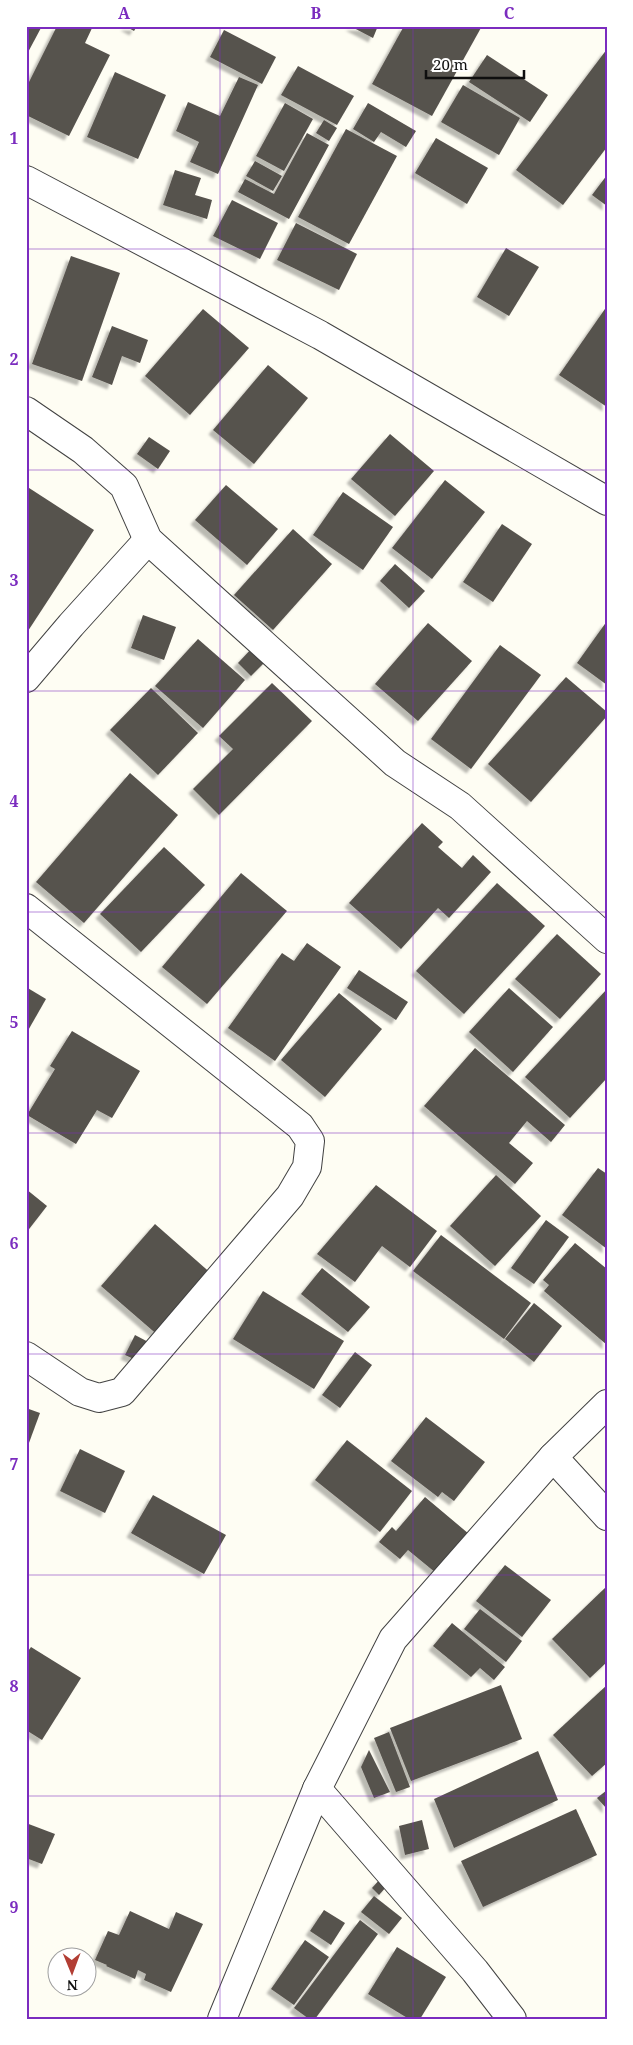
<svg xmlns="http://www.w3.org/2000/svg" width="633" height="2045" font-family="'Noto Serif',serif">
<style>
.building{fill:#57524d;filter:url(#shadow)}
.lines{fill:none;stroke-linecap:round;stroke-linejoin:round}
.minor-casing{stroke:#424242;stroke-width:30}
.minor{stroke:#fff;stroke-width:28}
.grid{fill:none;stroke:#7b2cbf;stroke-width:1;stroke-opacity:0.55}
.neatline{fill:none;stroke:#7b2cbf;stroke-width:2}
.grid-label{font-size:16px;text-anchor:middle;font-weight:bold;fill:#7b2cbf}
</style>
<defs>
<filter id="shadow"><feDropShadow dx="-4.5" dy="4.5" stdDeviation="1" flood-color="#0004"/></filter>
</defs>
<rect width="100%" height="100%" fill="#fefdf3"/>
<g class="building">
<polygon points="26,26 42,26 26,56"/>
<polygon points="57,26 93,26 85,43 110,55 69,136 26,115 26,88"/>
<polygon points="125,26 137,26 134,31"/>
<polygon points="350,26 378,26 373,38"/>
<polygon points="404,26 482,26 432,116 372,84"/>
<polygon points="224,30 276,57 262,84 210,57"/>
<polygon points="607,49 607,147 563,205 516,170"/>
<polygon points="487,55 548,95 530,122 469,82"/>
<polygon points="298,66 354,96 337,125 281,95"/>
<polygon points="115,72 166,95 138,159 87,137"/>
<polygon points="239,77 258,85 218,174 190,162 199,142 176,131 188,102 220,116"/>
<polygon points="463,85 520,118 499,155 441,122"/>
<polygon points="285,103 313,119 284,171 256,156"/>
<polygon points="368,103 416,131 406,147 381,132 374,142 353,129"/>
<polygon points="324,120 337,128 329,141 316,133"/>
<polygon points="346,129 397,156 349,244 298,217"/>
<polygon points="307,133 329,145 289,219 238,192 245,179 274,194"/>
<polygon points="436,138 488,168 467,204 415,173"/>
<polygon points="255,161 282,176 273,191 246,176"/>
<polygon points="175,170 201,178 195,195 212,200 207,219 163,205"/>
<polygon points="607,175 607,206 592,195"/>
<polygon points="232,200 278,223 260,259 213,236"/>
<polygon points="296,223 357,254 339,290 277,260"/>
<polygon points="506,248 539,267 509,316 477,297"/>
<polygon points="71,256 120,273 82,381 32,364"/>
<polygon points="607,306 607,407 559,375"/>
<polygon points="203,309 249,348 190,415 145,376"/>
<polygon points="112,326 148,340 140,363 122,356 112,385 92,377"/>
<polygon points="268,365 308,398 254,464 213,430"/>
<polygon points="390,434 434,471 395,516 351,479"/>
<polygon points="149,437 170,451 158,469 137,454"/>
<polygon points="445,480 485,512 432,579 392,548"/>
<polygon points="226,485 278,529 247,565 195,520"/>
<polygon points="26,486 94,530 26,634"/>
<polygon points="343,492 393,527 363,570 313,535"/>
<polygon points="502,524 532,544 493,602 463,582"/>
<polygon points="293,529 332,564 273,630 234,595"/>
<polygon points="395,564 425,591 409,608 380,581"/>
<polygon points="143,615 176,627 164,660 131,648"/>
<polygon points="607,621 607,685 577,663"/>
<polygon points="428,623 472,661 418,721 375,684"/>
<polygon points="198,639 245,680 203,728 155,686"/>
<polygon points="500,645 541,675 471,769 431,739"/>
<polygon points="253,647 267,660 251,676 238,663"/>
<polygon points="566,677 607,712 607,716 531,802 488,764"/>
<polygon points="272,683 312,721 219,815 193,789 233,749 219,736"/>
<polygon points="151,688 198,733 158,775 110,730"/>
<polygon points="130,773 178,815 84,923 36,882"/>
<polygon points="422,823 443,842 438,847 462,868 473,855 491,872 449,918 438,908 401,949 349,903"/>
<polygon points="164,847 205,885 141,952 100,914"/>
<polygon points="241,873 287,911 207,1004 162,967"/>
<polygon points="497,883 545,926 464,1014 416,971"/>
<polygon points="557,934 601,974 560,1019 515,979"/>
<polygon points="307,943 341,967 275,1061 228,1028 282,953 294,961"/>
<polygon points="359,970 408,1002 396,1020 347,988"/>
<polygon points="26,987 46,999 26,1034"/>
<polygon points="509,988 553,1027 513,1072 469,1032"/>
<polygon points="607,989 607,1078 570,1118 525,1077"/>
<polygon points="339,993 382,1029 325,1097 281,1060"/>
<polygon points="72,1031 140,1071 112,1118 97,1110 76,1144 27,1115 55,1069 50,1066"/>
<polygon points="475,1048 565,1125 551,1142 527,1121 509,1143 533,1163 515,1184 424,1106"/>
<polygon points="598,1168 607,1174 607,1249 562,1215"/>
<polygon points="496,1175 541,1216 495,1266 450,1226"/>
<polygon points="376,1185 437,1231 410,1267 382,1246 355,1282 317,1254"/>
<polygon points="26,1189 47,1206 26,1233"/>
<polygon points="546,1220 569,1237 534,1284 511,1268"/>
<polygon points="155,1224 214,1276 160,1337 101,1286"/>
<polygon points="441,1235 531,1303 504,1339 413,1271"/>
<polygon points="575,1243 607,1269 607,1345 544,1291 549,1285 543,1280"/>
<polygon points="322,1268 370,1307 348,1332 301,1294"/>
<polygon points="263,1291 344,1341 314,1389 233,1339"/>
<polygon points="534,1303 562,1326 534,1362 505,1339"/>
<polygon points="135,1335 154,1345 145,1364 125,1355"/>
<polygon points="355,1352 372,1365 340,1408 322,1395"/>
<polygon points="26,1408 40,1413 26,1451"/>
<polygon points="426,1417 485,1462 454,1501 442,1492 438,1497 391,1461"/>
<polygon points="347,1440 412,1491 380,1532 315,1480"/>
<polygon points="80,1449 125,1471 105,1513 60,1491"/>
<polygon points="153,1495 226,1535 204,1574 131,1533"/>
<polygon points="425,1497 469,1534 436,1573 408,1550 400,1559 379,1542 392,1527 396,1531"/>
<polygon points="505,1565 551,1600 522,1637 476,1601"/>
<polygon points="607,1586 607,1662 590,1678 552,1639"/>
<polygon points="480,1609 522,1641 506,1662 464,1629"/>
<polygon points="452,1623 505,1667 494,1680 480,1668 471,1677 433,1646"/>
<polygon points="31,1647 81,1678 42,1740 26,1730 26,1654"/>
<polygon points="501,1685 522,1739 411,1781 390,1728"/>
<polygon points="607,1685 607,1763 592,1776 553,1735"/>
<polygon points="389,1732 410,1787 396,1792 374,1738"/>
<polygon points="369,1750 390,1792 374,1798 361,1767"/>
<polygon points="538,1751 558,1800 454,1848 434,1799"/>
<polygon points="607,1790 607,1809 597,1798"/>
<polygon points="576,1809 597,1855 483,1907 461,1861"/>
<polygon points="422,1820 429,1849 405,1855 399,1826"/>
<polygon points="26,1823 55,1834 42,1864 26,1858"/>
<polygon points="380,1879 387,1886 379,1895 372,1888"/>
<polygon points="374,1896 402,1918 389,1934 361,1912"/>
<polygon points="324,1910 345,1923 331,1945 310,1931"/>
<polygon points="130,1911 169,1929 176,1912 203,1924 171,1992 144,1980 146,1974 138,1970 135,1979 106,1966 107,1965 95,1960 108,1931 119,1935"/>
<polygon points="360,1920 378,1934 315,2019 309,2019 294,2008"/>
<polygon points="305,1940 329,1957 294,2005 271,1989"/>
<polygon points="397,1947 446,1977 420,2019 409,2019 368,1994"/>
</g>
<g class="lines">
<defs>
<g id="minor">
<polyline points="26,180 320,335 607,501"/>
<polyline points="26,411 83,450 124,486 148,540 395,763 460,806 607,939"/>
<polyline points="26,678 71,625 148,540"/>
<polyline points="26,908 300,1126 310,1141 307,1167 290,1196 122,1392 99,1398 80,1392 26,1356"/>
<polyline points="553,1457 607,1516"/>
<polyline points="317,1789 475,1971 512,2019"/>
<polyline points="222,2019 317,1789 393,1639 553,1457 607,1404"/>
</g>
</defs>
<use href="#minor" class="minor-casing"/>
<use href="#minor" class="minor"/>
</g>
<path class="grid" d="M 220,26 L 220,2019M 413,26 L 413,2019M 26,249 L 607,249M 26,470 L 607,470M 26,691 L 607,691M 26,912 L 607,912M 26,1133 L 607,1133M 26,1354 L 607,1354M 26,1575 L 607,1575M 26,1796 L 607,1796"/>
<rect width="633" height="2045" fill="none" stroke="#ffffff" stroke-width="55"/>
<g transform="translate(72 1972) rotate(179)"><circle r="24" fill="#ffffff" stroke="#9f9f9f"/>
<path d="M0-4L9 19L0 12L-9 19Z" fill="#b23e34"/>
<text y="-8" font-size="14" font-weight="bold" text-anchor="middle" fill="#0f0f0f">N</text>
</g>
<path d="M426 70v8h98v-8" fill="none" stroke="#0f0f0f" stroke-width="2.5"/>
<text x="433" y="70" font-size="15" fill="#0f0f0f" stroke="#ffffff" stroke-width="4" paint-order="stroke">20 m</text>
<rect x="28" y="28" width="578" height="1990" class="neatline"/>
<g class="grid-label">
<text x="124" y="19">A</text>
<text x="316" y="19">B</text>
<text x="509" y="19">C</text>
<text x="14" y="144">1</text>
<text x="14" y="365">2</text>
<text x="14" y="586">3</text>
<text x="14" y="807">4</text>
<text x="14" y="1028">5</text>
<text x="14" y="1249">6</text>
<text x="14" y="1470">7</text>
<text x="14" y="1692">8</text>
<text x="14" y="1913">9</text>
</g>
</svg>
